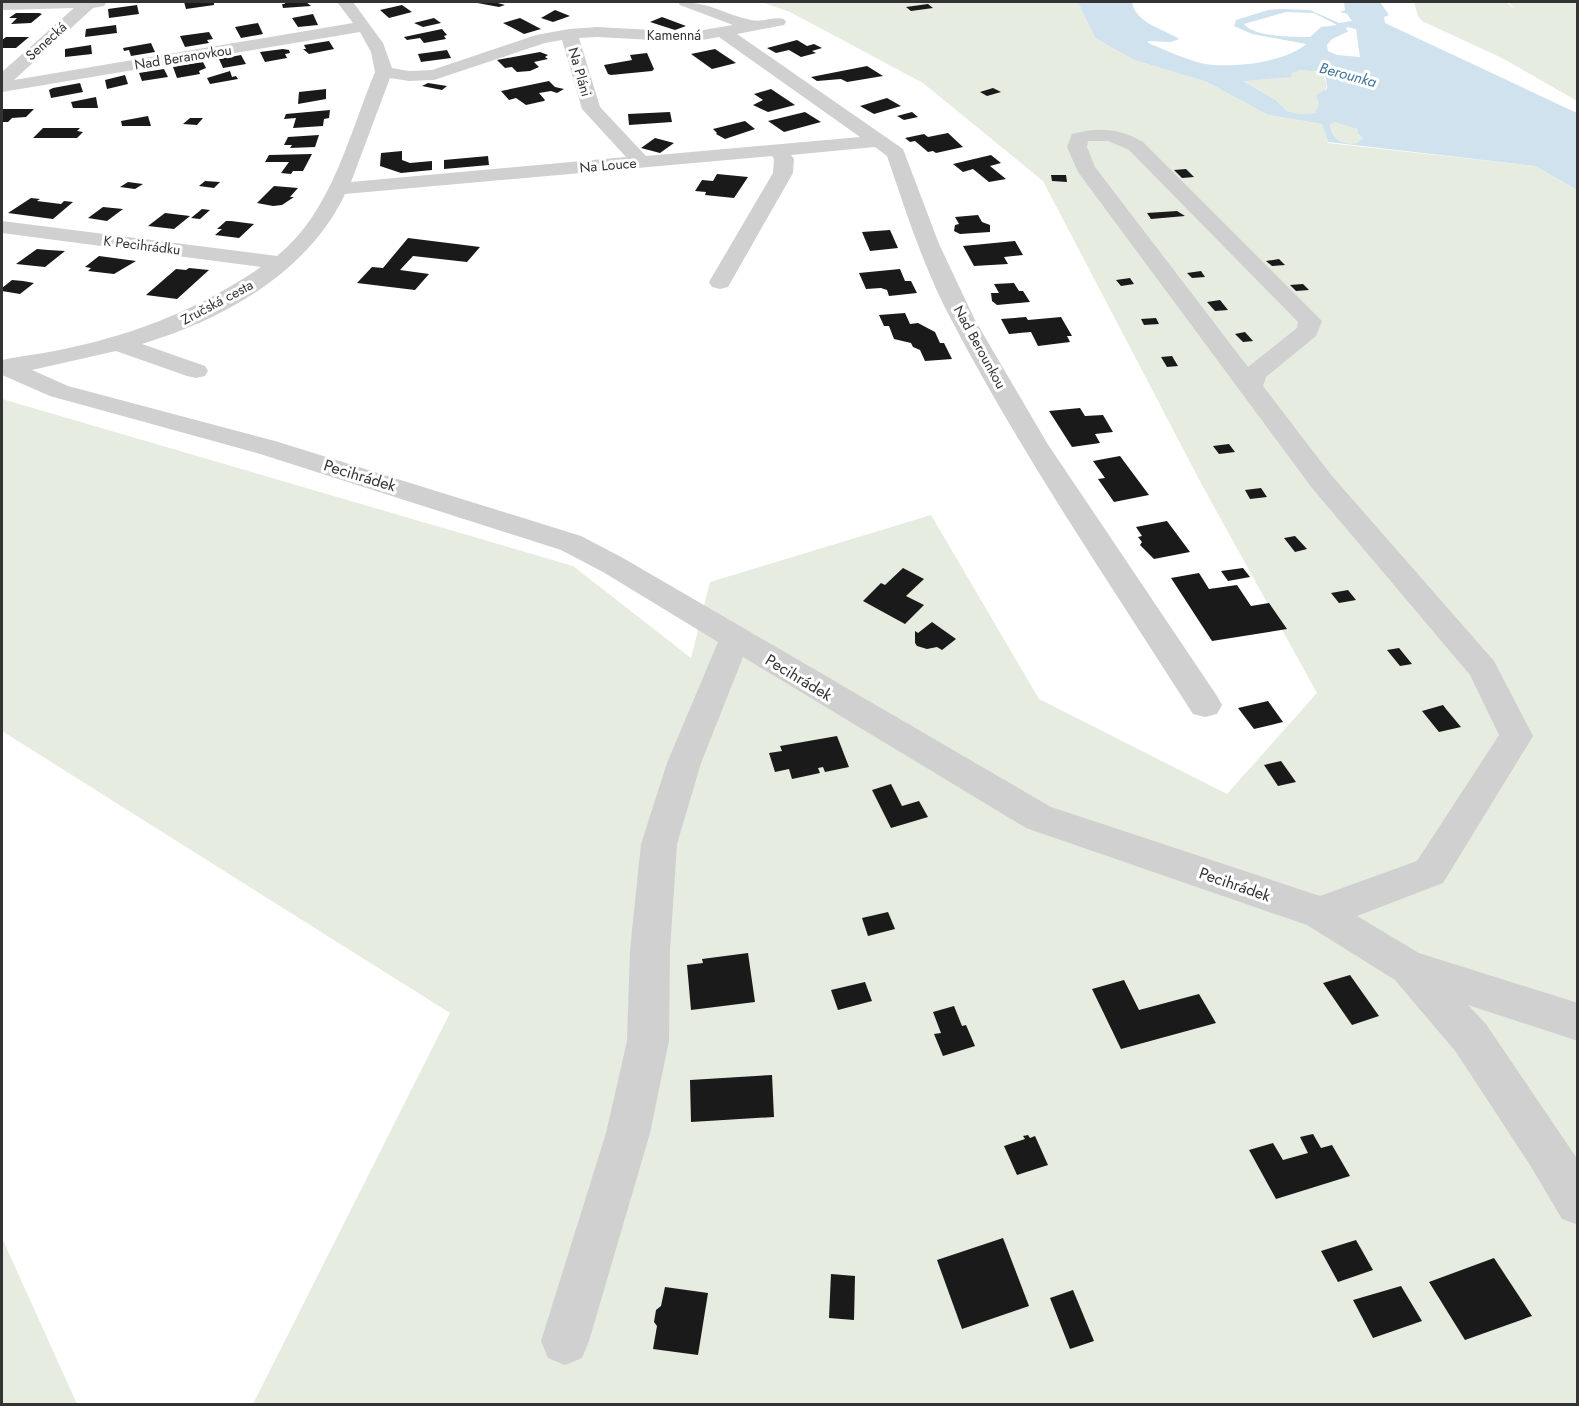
<svg xmlns="http://www.w3.org/2000/svg" width="1579" height="1406" font-family="Jost,sans-serif">
<style>
.green{fill:#e6ecdf}
.water{fill:#cfe2ee;fill-rule:evenodd}
.building{fill:#1a1a1a}
.lines{fill:none;stroke-linecap:round;stroke-linejoin:round}
.minor{fill:#d0d0d0;fill-rule:evenodd}
.labels{text-anchor:middle;stroke-width:6;stroke-linejoin:round;paint-order:stroke}
.far-street-label{font-size:14px;fill:#333;stroke:#fff}
.far-water-label{font-size:15px;font-style:italic;fill:#3f7597;stroke:#fff}
.street-label{font-size:16px;fill:#333;stroke:#fff}
</style>
<rect width="100%" height="100%" fill="#fff"/>
<g class="green">
<polygon points="761,2 1078,2 1095,38 1134,60 1207,82 1268,115 1322,124 1328,143 1535,166 1577,190 1577,1404 253,1404 450,1013 2,731 2,399 573,566 691,658 710,582 931,515 1039,699 1227,794 1317,693 1202,485 1043,181 923,83 790,12"/>
<polygon points="1414,2 1507,2 1514,9 1509,2 1577,2 1577,101 1502,58 1422,21 1418,16"/>
<path d="M 1300,70 L 1321,72 C 1332,86 1323,99 1315,113 L 1299,114 L 1287,111 L 1276,100 L 1242,80 Z"/>
<path d="M 1335,122 C 1349,125 1356,125 1363,138 L 1357,143 C 1342,145 1334,140 1330,125 Z"/>
<polygon points="2,1238 77,1404 2,1404"/>
</g>
<path class="water" d="M 1078,2 L 1132,2 C 1136,24 1163,28 1179,39 L 1171,42 L 1148,41 L 1148,43 C 1166,50 1186,60 1205,64 C 1232,68 1285,63 1306,44 L 1252,34 L 1234,26 L 1236,20 L 1268,10 L 1280,9 L 1310,10 L 1339,23 L 1352,21 L 1347,14 L 1340,12 L 1345,10 L 1344,2 L 1380,2 L 1389,15 L 1384,17 L 1385,23 L 1577,113 L 1577,190 L 1535,166 L 1328,142 L 1322,124 L 1268,115 L 1207,82 L 1134,60 L 1095,38 ZM 1286,12 L 1314,13 L 1337,25 L 1321,27 L 1310,37 L 1303,37 C 1288,37 1253,36 1244,24 ZM 1347,27 L 1356,29 L 1360,57 L 1337,55 L 1328,51 L 1327,45 L 1332,39 L 1349,31 L 1346,30 ZM 1300,70 L 1321,72 L 1326,78 L 1327,89 L 1316,95 L 1319,104 L 1315,113 L 1299,114 L 1287,111 L 1276,100 L 1243,81 L 1291,77 L 1292,73 ZM 1335,122 L 1357,129 L 1358,133 L 1363,138 L 1357,143 C 1342,145 1333,140 1330,125 Z"/>
<g class="building">
<polygon points="184,2 214,2 214,5 186,9"/>
<polygon points="284,2 306,2 311,6 283,8 282,4 285,4"/>
<polygon points="472,2 494,2 505,5 499,7"/>
<polygon points="928,4 933,8 911,11 906,7"/>
<polygon points="137,5 139,14 109,18 108,9"/>
<polygon points="402,5 412,12 389,18 380,10"/>
<polygon points="555,10 570,16 553,22 541,18"/>
<polygon points="16,13 39,13 42,14 31,23 11,24 17,18 9,18"/>
<polygon points="313,14 318,25 298,27 292,18"/>
<polygon points="662,17 686,26 675,30 650,22"/>
<polygon points="434,18 441,23 423,27 414,23"/>
<polygon points="520,18 541,29 524,34 503,23"/>
<polygon points="258,23 263,34 241,38 235,27"/>
<polygon points="116,25 117,33 85,37 86,29"/>
<polygon points="442,29 447,35 444,36 446,39 424,43 420,38 407,40 404,37"/>
<polygon points="209,32 213,39 207,40 209,43 185,47 180,36"/>
<polygon points="6,37 29,37 16,48 2,48 2,40"/>
<polygon points="797,40 807,46 814,44 822,48 812,51 816,53 801,57 789,50 776,53 767,48"/>
<polygon points="329,41 334,49 309,54 303,49 306,49 304,45"/>
<polygon points="151,43 155,52 131,56 129,50 124,51 123,48"/>
<polygon points="91,45 92,54 65,57 65,49"/>
<polygon points="283,49 289,50 290,53 285,54 287,58 265,62 260,52"/>
<polygon points="715,49 736,63 712,69 691,54"/>
<polygon points="447,50 451,58 421,62 418,54"/>
<polygon points="540,52 548,55 545,57 548,59 534,62 539,67 530,71 517,72 512,67 505,68 497,60"/>
<polygon points="647,53 654,69 652,71 611,75 608,74 604,65 632,60 630,55"/>
<polygon points="241,55 246,64 223,68 219,59"/>
<polygon points="203,62 206,68 199,71 200,74 177,78 173,67"/>
<polygon points="867,66 883,76 847,82 841,79 817,81 811,77"/>
<polygon points="164,69 168,77 142,81 139,73"/>
<polygon points="230,71 232,77 236,76 238,79 210,84 207,78"/>
<polygon points="125,75 128,84 107,89 105,80"/>
<polygon points="549,81 555,87 564,89 557,93 551,91 539,93 545,100 544,101 526,105 516,98 509,100 501,91"/>
<polygon points="80,83 83,92 51,98 49,90 53,88"/>
<polygon points="428,83 447,86 442,90 422,86"/>
<polygon points="993,88 1001,92 987,96 980,92"/>
<polygon points="326,89 326,99 298,104 299,92"/>
<polygon points="771,89 795,105 768,112 753,105 763,100 754,94"/>
<polygon points="96,97 98,108 73,108 71,102"/>
<polygon points="887,98 901,106 874,114 860,106"/>
<polygon points="2,109 34,109 26,117 12,118 8,122 2,122"/>
<polygon points="330,110 329,118 324,119 323,126 293,128 296,118 284,119 286,114"/>
<polygon points="670,112 672,122 629,125 628,114"/>
<polygon points="805,112 821,122 784,132 768,121"/>
<polygon points="912,112 918,117 904,120 897,116"/>
<polygon points="148,116 151,126 122,126 121,121"/>
<polygon points="190,118 203,118 197,125 183,124"/>
<polygon points="745,121 755,129 725,139 716,134 717,133 713,129"/>
<polygon points="43,128 80,128 77,131 83,132 77,138 33,138"/>
<polygon points="948,133 963,147 936,153 933,151 928,152 915,141 910,142 905,138 924,134 928,137"/>
<polygon points="319,135 315,147 290,148 292,145 284,145 288,137"/>
<polygon points="655,138 674,143 660,153 641,148"/>
<polygon points="402,151 402,160 410,163 432,161 432,170 401,173 380,166 381,153"/>
<polygon points="312,154 303,171 293,171 291,174 281,173 289,162 265,162 269,155"/>
<polygon points="991,155 1001,163 990,166 1006,179 989,182 973,169 963,172 953,164"/>
<polygon points="488,156 489,165 444,169 444,160"/>
<polygon points="1186,169 1194,177 1182,178 1174,170"/>
<polygon points="717,174 748,177 734,198 705,195 706,192 695,191 702,180 713,181"/>
<polygon points="1051,175 1066,175 1067,182 1052,181"/>
<polygon points="205,181 220,182 214,188 199,186"/>
<polygon points="128,182 143,184 135,189 120,187"/>
<polygon points="274,186 298,188 290,197 294,197 282,205 273,206 257,203"/>
<polygon points="31,198 40,199 37,201 61,204 64,201 73,202 53,219 8,213"/>
<polygon points="103,207 123,209 107,221 88,218"/>
<polygon points="202,209 210,210 200,219 191,218"/>
<polygon points="1177,211 1185,216 1151,219 1147,213"/>
<polygon points="165,213 190,216 174,229 148,226"/>
<polygon points="978,215 982,222 990,225 990,232 960,234 954,231 955,225 959,224 955,217"/>
<polygon points="226,221 231,221 254,224 239,238 215,235 222,229 217,229"/>
<polygon points="890,230 898,248 870,251 862,232"/>
<polygon points="408,238 480,247 467,262 413,256 400,270 429,274 415,290 357,283 372,267 383,268"/>
<polygon points="1015,241 1023,255 1004,257 1008,264 974,266 963,246"/>
<polygon points="37,249 48,250 65,251 45,267 16,264"/>
<polygon points="99,256 136,261 114,274 88,271 91,268 85,267"/>
<polygon points="1279,259 1285,265 1272,266 1266,261"/>
<polygon points="189,268 209,270 177,299 146,295 176,269 186,270"/>
<polygon points="900,269 905,281 911,281 917,293 889,296 887,290 881,288 866,289 859,273"/>
<polygon points="1201,271 1205,277 1192,278 1187,273"/>
<polygon points="1130,278 1134,284 1121,286 1116,280"/>
<polygon points="12,280 23,281 34,283 20,294 2,291 2,288"/>
<polygon points="1014,283 1019,291 1023,291 1030,302 997,305 992,301 991,293 999,293 994,284"/>
<polygon points="1303,284 1309,290 1296,291 1290,285"/>
<polygon points="1220,300 1228,310 1215,311 1207,302"/>
<polygon points="905,313 910,324 918,323 935,332 940,343 944,343 952,359 925,361 920,350 913,347 911,343 894,339 889,326 884,326 879,315"/>
<polygon points="1026,317 1028,320 1061,317 1072,336 1067,336 1070,342 1038,346 1031,332 1009,334 1001,319"/>
<polygon points="1156,318 1159,324 1144,325 1141,319"/>
<polygon points="1245,332 1253,341 1243,342 1235,334"/>
<polygon points="1172,356 1178,366 1167,367 1161,357"/>
<polygon points="1080,408 1085,416 1103,415 1113,432 1095,434 1100,443 1072,447 1049,411"/>
<polygon points="1229,444 1235,452 1219,454 1213,446"/>
<polygon points="1120,456 1149,495 1114,502 1098,479 1105,478 1093,461"/>
<polygon points="1261,488 1267,497 1250,499 1245,490"/>
<polygon points="1167,521 1190,552 1154,559 1140,545 1142,542 1138,537 1142,536 1136,527"/>
<polygon points="1295,536 1307,549 1295,552 1284,538"/>
<polygon points="903,568 924,579 906,596 924,605 905,624 863,601 881,583 885,585"/>
<polygon points="1243,568 1250,577 1228,581 1221,571"/>
<polygon points="1199,573 1209,589 1237,585 1251,606 1269,603 1287,629 1212,641 1171,578"/>
<polygon points="1348,590 1356,600 1339,603 1331,593"/>
<polygon points="932,622 956,639 942,650 937,647 927,649 917,646 915,643 915,631 918,633"/>
<polygon points="1399,648 1412,664 1400,666 1387,650"/>
<polygon points="1268,701 1283,722 1254,729 1238,708"/>
<polygon points="1443,705 1446,709 1461,727 1439,732 1422,711"/>
<polygon points="837,736 849,767 825,772 823,767 818,768 820,773 792,779 789,769 775,772 769,753 782,751 780,746"/>
<polygon points="1281,761 1296,782 1278,786 1264,765"/>
<polygon points="891,784 902,806 919,801 928,817 891,828 872,790"/>
<polygon points="888,912 895,929 868,936 862,918"/>
<polygon points="748,953 755,1002 691,1010 687,965 703,963 702,959"/>
<polygon points="1350,975 1379,1016 1352,1025 1323,983"/>
<polygon points="1124,980 1139,1010 1199,994 1216,1023 1121,1049 1092,989"/>
<polygon points="865,982 872,1001 838,1010 831,990"/>
<polygon points="954,1006 962,1026 966,1025 975,1046 943,1056 934,1034 941,1033 933,1012"/>
<polygon points="772,1075 774,1117 691,1122 690,1080"/>
<polygon points="1313,1134 1321,1148 1332,1145 1350,1176 1276,1199 1249,1150 1273,1143 1283,1160 1308,1153 1300,1137"/>
<polygon points="1028,1135 1030,1138 1035,1136 1048,1165 1017,1175 1004,1146 1025,1139 1023,1136"/>
<polygon points="1003,1238 1029,1306 962,1329 937,1260"/>
<polygon points="1356,1240 1373,1270 1338,1282 1321,1251"/>
<polygon points="1494,1258 1532,1316 1465,1340 1429,1282"/>
<polygon points="831,1274 855,1276 854,1320 829,1318"/>
<polygon points="1401,1286 1422,1321 1373,1338 1353,1300"/>
<polygon points="665,1287 708,1293 698,1355 653,1349 657,1326 654,1322 656,1310 661,1306"/>
<polygon points="1073,1290 1094,1341 1070,1349 1050,1298"/>
</g>
<g class="lines">
<path class="minor" d="M 2,2 L 106,3 L 104,6 L 93,8 L 14,80 L 353,23 L 337,2 L 353,2 L 383,43 L 392,68 L 409,71 L 432,70 L 536,35 L 569,29 L 597,27 L 691,32 L 733,25 L 680,5 L 678,2 C 711,2 723,14 751,20 C 762,23 773,16 784,19 L 786,22 L 784,25 L 737,34 L 903,149 L 939,244 L 975,320 L 1047,443 L 1217,696 L 1222,705 L 1217,714 L 1205,717 L 1193,714 C 1111,585 1023,457 952,321 C 924,269 906,212 887,156 L 875,147 L 791,155 L 794,159 L 793,173 L 728,287 L 720,289 L 712,287 L 709,282 L 773,173 L 774,159 L 772,156 L 345,194 C 308,273 222,320 142,344 L 205,366 L 208,371 L 205,376 L 196,378 L 187,376 L 116,351 L 32,370 L 68,386 L 275,441 L 581,536 L 623,558 L 1051,807 L 1320,896 L 1417,861 L 1499,735 L 1470,675 L 1312,488 L 1078,172 L 1067,147 L 1072,134 C 1098,127 1119,128 1143,142 L 1322,321 L 1316,336 L 1266,377 L 1263,386 L 1332,476 L 1494,661 L 1533,736 L 1443,883 L 1357,916 L 1419,953 L 1578,1003 L 1578,1041 L 1468,1005 L 1486,1024 L 1578,1160 L 1578,1225 L 1562,1219 L 1530,1165 L 1456,1052 L 1395,980 L 1307,925 L 1026,828 L 743,657 L 701,763 L 677,844 L 670,950 L 669,1041 L 650,1133 L 589,1341 L 582,1358 L 565,1365 L 548,1358 L 541,1341 L 606,1133 L 627,1041 L 630,950 L 641,844 L 667,763 L 718,642 L 603,572 L 561,550 L 257,453 L 50,396 L 2,375 L 2,360 C 25,355 50,353 73,347 C 141,332 204,306 261,267 L 2,233 L 2,221 L 277,256 C 332,212 349,134 375,72 L 371,52 L 360,32 L 2,92 L 2,72 L 74,8 L 2,10 ZM 597,37 L 691,42 L 719,37 L 860,137 L 646,156 L 600,107 L 579,38 ZM 562,40 L 582,109 L 626,157 L 351,182 L 390,78 L 409,81 L 434,80 L 545,43 ZM 1088,141 L 1108,141 L 1129,150 L 1298,322 L 1297,328 L 1248,367 L 1095,167 L 1087,147 Z"/>
</g>
<g class="labels">
<g class="far-street-label">
<text x="674" y="40">Kamenná</text>
<text transform="translate(46 41) rotate(-42)" y="5">Senecká</text>
<text transform="translate(183 57) rotate(-9)" y="5">Nad Beranovkou</text>
<text transform="translate(580 72) rotate(74)" y="5">Na Pláni</text>
<text transform="translate(608 165) rotate(-5)" y="5">Na Louce</text>
<text transform="translate(142 245) rotate(7)" y="5">K Pecihrádku</text>
<text transform="translate(217 302) rotate(-28)" y="5">Zručská cesta</text>
<text transform="translate(980 347) rotate(61)" y="5">Nad Berounkou</text>
</g>
<g class="far-water-label">
<text transform="translate(1348 75) rotate(15)" y="5">Berounka</text>
</g>
<g class="street-label">
<text transform="translate(360 475) rotate(17)" y="6">Pecihrádek</text>
<text transform="translate(799 677) rotate(31)" y="6">Pecihrádek</text>
<text transform="translate(1235 884) rotate(19)" y="6">Pecihrádek</text>
</g>
</g>
<rect width="1579" height="1406" fill="none" stroke="#333333" stroke-width="6"/>
</svg>
